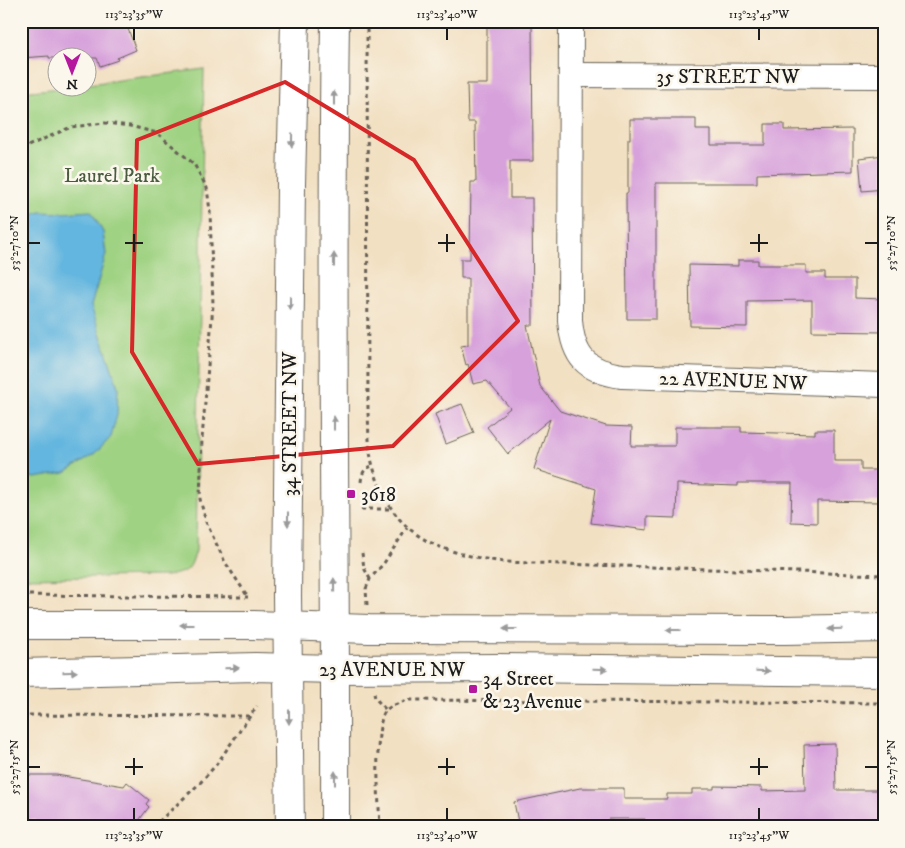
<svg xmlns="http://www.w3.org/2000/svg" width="905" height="848" font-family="'IM FELL DW Pica',serif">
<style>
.green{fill:#9fd282;stroke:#5e774f}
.water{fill:#63b6df;stroke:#40697e}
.building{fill:#d7a1db}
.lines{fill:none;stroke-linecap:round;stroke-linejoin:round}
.minor-casing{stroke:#676156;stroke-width:26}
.secondary-casing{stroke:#676156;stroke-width:30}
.path{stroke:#676156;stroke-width:3;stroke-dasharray:4 4;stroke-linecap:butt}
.minor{stroke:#fff;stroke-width:24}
.secondary{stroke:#fff;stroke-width:28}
.oneway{fill:#999}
.marked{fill:none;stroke:#d62828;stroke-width:4;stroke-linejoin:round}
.ticks{fill:none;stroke:#1c1c1c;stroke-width:2}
.poi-dot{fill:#b5179e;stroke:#fbf7ec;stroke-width:2}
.labels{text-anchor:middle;stroke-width:5;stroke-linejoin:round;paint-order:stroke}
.street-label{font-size:20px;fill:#1c1c1c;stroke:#fbf7ec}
.park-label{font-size:20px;fill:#4a5c40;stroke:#fbf7ec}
.poi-label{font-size:20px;fill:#1c1c1c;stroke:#fbf7ec;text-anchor:start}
.neatline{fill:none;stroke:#1c1c1c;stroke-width:2}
.ticks-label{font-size:12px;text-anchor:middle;fill:#1c1c1c}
</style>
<rect width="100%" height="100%" fill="#fbf7ec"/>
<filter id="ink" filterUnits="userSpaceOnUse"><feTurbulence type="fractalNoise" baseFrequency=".02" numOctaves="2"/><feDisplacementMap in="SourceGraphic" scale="10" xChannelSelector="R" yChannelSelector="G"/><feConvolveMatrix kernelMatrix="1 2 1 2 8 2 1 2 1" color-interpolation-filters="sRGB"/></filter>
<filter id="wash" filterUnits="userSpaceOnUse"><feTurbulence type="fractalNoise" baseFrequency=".0096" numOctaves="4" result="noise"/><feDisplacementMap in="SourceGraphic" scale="20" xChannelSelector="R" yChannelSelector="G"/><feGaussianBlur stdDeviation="1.12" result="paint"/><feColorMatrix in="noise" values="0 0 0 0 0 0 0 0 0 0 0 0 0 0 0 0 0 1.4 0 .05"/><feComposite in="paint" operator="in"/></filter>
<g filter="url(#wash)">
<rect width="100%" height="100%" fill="#f2e0c2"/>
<path class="green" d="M 204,69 L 196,551 C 189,572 189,571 167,576 L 21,578 L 21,92 L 60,88 L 88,88 L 88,84 Z"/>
<polygon class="water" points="91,211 103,232 106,254 91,306 118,387 117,415 111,437 95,454 65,473 35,478 21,475 21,220 40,212 63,213"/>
<g id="blocks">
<g class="building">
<polygon points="21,21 125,21 136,50 117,58 118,60 100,66 97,58 49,58 49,56 21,58"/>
<polygon points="487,21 532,21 533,161 510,161 510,198 532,198 533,325 527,325 540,386 560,411 606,426 632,427 631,446 675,446 675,427 741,427 741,432 815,434 815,430 834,430 834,461 861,461 861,470 880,470 880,502 817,501 817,523 791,522 792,483 738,483 738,486 677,484 676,518 647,517 647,530 591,523 596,489 534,469 550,419 508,454 487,427 510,408 487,381 473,384 468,364 466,365 461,346 468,345 468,278 461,278 461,259 470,259 471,182 476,182 475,122 468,122 467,84 487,84"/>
<polygon points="630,119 696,119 696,130 711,130 711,145 765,145 765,124 784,124 784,130 853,129 853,171 757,174 757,183 656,183 656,319 627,319 626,193 628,193 628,139 630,139"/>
<polygon points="884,155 884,189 862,191 859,158"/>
<polygon points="738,260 758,260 758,265 806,265 806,273 825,273 825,279 855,279 855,298 884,299 884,332 812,331 812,300 747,301 747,327 690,326 689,265 738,266"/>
<polygon points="462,404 474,433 446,444 435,414"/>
<polygon points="835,744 836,790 881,790 881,827 656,827 656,824 645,824 645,819 608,819 608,827 519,827 514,802 580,788 624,788 624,799 667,799 667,794 692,794 692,789 714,789 714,786 762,787 762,791 805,790 804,745"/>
<polygon points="21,775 56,775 124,786 127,782 149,800 146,804 149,807 134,827 34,827 35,820 21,820"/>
</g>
</g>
</g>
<g filter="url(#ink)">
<use href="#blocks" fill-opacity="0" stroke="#676156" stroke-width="1"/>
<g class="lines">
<defs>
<g id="minor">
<path d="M 571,21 L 570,320 C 573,357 586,371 622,376 L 884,385"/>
<polyline points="571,75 884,76"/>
</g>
<g id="secondary">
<path d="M 335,21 C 331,290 336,558 335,827"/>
<polyline points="21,625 254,625 369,629 785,630 884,628"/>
<polyline points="21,673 255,667 335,669 497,668 884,672"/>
<polyline points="290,827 287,596 291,184 295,21"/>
</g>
</defs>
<use href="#minor" class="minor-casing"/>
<use href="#secondary" class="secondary-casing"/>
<g class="path">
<path d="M 367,21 L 368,413 C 369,430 368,450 373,466 C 393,538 437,552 504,562 L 884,575"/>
<polyline points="21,149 71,127 105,123 130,126 157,133 194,164 207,188 210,211 213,305 202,439 200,499 206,522 225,562 248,597"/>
<path d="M 361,482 C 362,473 364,468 373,466"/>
<polyline points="361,509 390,509"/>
<polyline points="362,553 364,568 370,579"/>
<polyline points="21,595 248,597"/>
<polyline points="367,605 366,589 370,579 384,563 407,528"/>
<polyline points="374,693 375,698 386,710"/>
<polyline points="21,715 250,716"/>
<polyline points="153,827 200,783 216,765 257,706"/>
<path d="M 380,827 C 379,805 373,724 386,710 C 391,705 401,703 407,700 L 884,703"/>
</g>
<use href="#minor" class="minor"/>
<use href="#secondary" class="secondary"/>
</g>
<defs><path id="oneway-solid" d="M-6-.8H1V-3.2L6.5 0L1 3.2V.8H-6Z" transform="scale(1.25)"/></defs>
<g class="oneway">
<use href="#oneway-solid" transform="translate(334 98) rotate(-90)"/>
<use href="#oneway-solid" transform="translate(292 140) rotate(91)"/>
<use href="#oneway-solid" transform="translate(334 260) rotate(-90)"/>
<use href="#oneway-solid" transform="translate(290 303) rotate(91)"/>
<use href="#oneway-solid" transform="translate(334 423) rotate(-90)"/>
<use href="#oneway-solid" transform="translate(288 519) rotate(90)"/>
<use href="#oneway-solid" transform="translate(334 585) rotate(-91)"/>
<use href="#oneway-solid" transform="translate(187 625) rotate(180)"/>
<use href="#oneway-solid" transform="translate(510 629) rotate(-180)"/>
<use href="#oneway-solid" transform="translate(835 629) rotate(179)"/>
<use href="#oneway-solid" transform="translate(673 630) rotate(-180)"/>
<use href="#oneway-solid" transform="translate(232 668) rotate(-1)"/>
<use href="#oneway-solid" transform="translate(600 669) rotate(1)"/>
<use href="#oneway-solid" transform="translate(763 671) rotate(1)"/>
<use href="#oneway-solid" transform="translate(70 672) rotate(-1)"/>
<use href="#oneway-solid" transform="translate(289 717) rotate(90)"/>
<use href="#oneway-solid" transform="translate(335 778) rotate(-90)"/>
</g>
</g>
<path class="marked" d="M 285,82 L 414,160 L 518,321 L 393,446 L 198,464 L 132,352 L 137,140 Z"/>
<path class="ticks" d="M 134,28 L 134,40M 447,28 L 447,40M 759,28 L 759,40M 134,234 L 134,252M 447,234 L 447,252M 759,234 L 759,252M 28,243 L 40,243M 125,243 L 143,243M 438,243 L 455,243M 750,243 L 768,243M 865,243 L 878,243M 134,758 L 134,775M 447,758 L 447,775M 759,758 L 759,775M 28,767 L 40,767M 125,767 L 143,767M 438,767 L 455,767M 750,767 L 768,767M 865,767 L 878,767M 134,808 L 134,820M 447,808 L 447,820M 759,808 L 759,820"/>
<g class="poi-dot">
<rect x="346" y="489" width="10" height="10" rx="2.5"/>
<rect x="468" y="684" width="10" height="10" rx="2.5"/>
</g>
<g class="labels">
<g class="street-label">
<text x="728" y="83">35 STREET NW</text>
<text transform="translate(733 380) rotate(2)" y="7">22 AVENUE NW</text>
<text transform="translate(289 424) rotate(-90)" y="7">34 STREET NW</text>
<text x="392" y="676">23 AVENUE NW</text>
</g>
<g class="park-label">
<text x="112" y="182">Laurel Park</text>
</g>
<g class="poi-label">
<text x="361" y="501">3618</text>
<text x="483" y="685">34 Street<tspan x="483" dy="23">&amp; 23 Avenue</tspan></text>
</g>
</g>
<rect width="905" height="848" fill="none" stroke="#fbf7ec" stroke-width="55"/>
<g transform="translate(72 72) rotate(180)"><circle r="24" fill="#fbf7ec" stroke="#a29f99"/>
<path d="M0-4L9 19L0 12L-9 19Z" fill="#b5179e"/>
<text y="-8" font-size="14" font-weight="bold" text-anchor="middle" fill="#1c1c1c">N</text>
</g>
<rect x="28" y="28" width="850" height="792" class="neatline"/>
<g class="ticks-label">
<text x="134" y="18">113°23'35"W</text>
<text x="447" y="18">113°23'40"W</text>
<text x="759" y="18">113°23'45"W</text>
<text transform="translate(891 243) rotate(-90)" y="4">53°27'10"N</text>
<text transform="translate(14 243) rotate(-90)" y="4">53°27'10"N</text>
<text transform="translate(891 767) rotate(-90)" y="4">53°27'15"N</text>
<text transform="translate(14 767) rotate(-90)" y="4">53°27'15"N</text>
<text x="134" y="839">113°23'35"W</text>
<text x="447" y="839">113°23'40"W</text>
<text x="759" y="839">113°23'45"W</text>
</g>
</svg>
